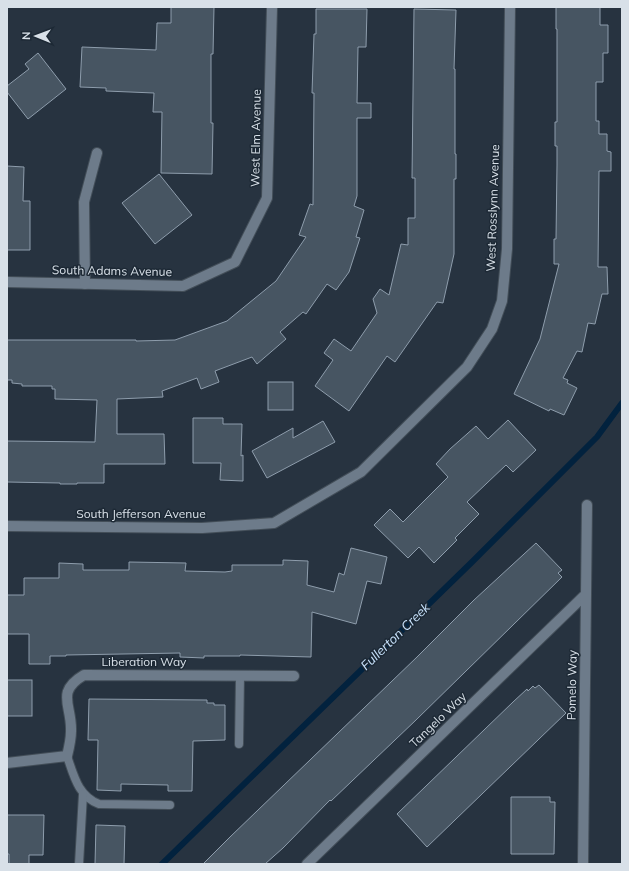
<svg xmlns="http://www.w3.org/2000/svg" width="629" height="871" font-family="Mulish,sans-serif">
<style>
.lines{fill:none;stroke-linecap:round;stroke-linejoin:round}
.stream{stroke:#02223e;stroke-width:6}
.building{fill:#475562;stroke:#8e9dac}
.lane-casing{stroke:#434e58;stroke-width:10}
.street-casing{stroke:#434e58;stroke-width:12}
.lane{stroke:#6d7b8a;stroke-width:8}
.street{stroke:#6d7b8a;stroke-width:10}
.labels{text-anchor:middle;stroke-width:3;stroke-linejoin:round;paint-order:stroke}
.street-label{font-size:12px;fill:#d8e0e8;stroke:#1d2935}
.water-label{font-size:13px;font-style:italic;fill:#c9e3fd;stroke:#1d2935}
</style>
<rect width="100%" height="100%" fill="#273340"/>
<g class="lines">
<polyline class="stream" points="162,864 472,562 597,437 622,403"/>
</g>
<g class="building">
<polygon points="171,7 214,7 213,54 211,54 211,123 213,123 212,174 161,173 162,112 153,112 154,93 106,91 106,88 80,87 82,47 156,50 157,23 171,23"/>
<polygon points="556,7 600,7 600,25 608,25 608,53 603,53 603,82 596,82 596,121 599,121 599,134 607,134 607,151 611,152 611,171 599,171 598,267 607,267 608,294 602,294 595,324 588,323 582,352 577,351 563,378 568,380 567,383 577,388 564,415 550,409 549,411 514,394 540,339 559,264 554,264 554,239 556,239 557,165 557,146 555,146 555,122 557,122 557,29 556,29"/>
<polygon points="316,9 367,9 366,47 358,47 357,103 371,103 371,118 357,118 357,196 354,206 364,210 356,237 360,238 349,272 336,290 327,284 306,314 303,312 280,332 286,339 257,364 252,357 215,371 219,382 201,389 197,378 162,391 163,397 117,399 117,434 164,434 165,464 104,464 104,483 77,483 77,484 60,484 60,483 7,482 7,441 95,442 97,400 55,399 55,389 52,389 52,386 22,386 22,384 12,383 12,380 7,380 7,340 136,340 136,341 175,340 227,321 276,281 306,237 299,235 310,204 313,205 314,93 312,93 314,34 316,34"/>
<polygon points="414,9 456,10 454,69 455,69 455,154 456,154 456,179 454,179 454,254 443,303 437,302 395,362 387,356 349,411 315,386 333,360 324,353 334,339 351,351 377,313 373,299 380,289 389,295 401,244 408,245 408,218 415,218 415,178 412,178"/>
<polygon points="38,53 66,89 28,119 7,92 7,86 29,69 25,64"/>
<polygon points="7,166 24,167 23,201 30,201 30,250 7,250"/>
<polygon points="159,174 192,215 155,244 122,203"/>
<rect x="268" y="382" width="25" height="28"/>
<polygon points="193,418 223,418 223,424 242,424 241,456 243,455 243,481 220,480 221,463 193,463"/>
<polygon points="508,420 536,450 513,472 506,465 467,502 479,514 455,538 457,540 434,563 419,547 408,558 374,525 390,509 403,522 448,477 436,464 450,449 476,426 488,439"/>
<polygon points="323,421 335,442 267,478 252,451 293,428 293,438"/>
<polygon points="536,543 562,570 558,573 562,577 416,720 331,801 330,800 283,848 265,864 203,864 230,837 417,657 474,600"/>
<polygon points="351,548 387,557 381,584 367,581 356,624 312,612 311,657 240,655 240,656 204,656 204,658 180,657 180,653 66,655 66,656 50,656 50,664 29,664 29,634 7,634 7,595 24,595 24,578 59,578 59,563 83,564 83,570 129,570 129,562 186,563 185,571 225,572 232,571 232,565 283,565 283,560 308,561 307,585 334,592 339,573 344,575"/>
<rect x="7" y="680" width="25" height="36"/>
<polygon points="539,685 566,713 427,847 397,814 513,702 527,689 528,691 533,686 535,688"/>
<polygon points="89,699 207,700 207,703 214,703 214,705 225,705 225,740 193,741 192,791 168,791 168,785 121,784 121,791 97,790 98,740 88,740"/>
<polygon points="511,797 550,797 550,802 555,802 554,854 511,854"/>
<polygon points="7,815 44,815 43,855 29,855 29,864 9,864 9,854 7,854"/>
<polygon points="96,825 125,826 124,864 95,864"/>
</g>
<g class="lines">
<defs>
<g id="lane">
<polyline points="239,744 240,676"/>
<path d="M 67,756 C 74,776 78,796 99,804 L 170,805"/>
<polyline points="79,864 83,794"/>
</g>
<g id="street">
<polyline points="7,282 183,286 235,262 267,198 272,7"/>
<polyline points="85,284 84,202 97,153"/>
<polyline points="7,526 202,528 274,523 361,472 467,367 492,329 502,301 507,249 510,7"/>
<path d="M 7,763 L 67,756 C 69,748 71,739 71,731 C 72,705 55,692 84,675 L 294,676"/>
<polyline points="307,864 586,594"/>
<polyline points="583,864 587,505"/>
</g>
</defs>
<use href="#lane" class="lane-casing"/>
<use href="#street" class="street-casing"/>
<use href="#lane" class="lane"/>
<use href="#street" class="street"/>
</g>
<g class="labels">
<g class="street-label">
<text transform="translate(256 138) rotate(-89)" y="4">West Elm Avenue</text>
<text transform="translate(493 208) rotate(-88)" y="4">West Rosslynn Avenue</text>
<text transform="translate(112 271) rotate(1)" y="4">South Adams Avenue</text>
<text x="141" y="518">South Jefferson Avenue</text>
<text x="144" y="666">Liberation Way</text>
<text transform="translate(572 685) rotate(-89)" y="4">Pomelo Way</text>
<text transform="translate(438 720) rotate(-44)" y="4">Tangelo Way</text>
</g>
<g class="water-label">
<text transform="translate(395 636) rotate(-44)" y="5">Fullerton Creek</text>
</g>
</g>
<rect width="629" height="871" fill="none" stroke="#d8e0e8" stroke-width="16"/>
<g transform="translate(36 36) rotate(271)" stroke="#1d2935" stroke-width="3" paint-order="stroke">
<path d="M0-3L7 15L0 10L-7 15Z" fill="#d8e0e8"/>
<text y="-6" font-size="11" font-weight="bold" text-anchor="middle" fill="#d8e0e8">N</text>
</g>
</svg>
